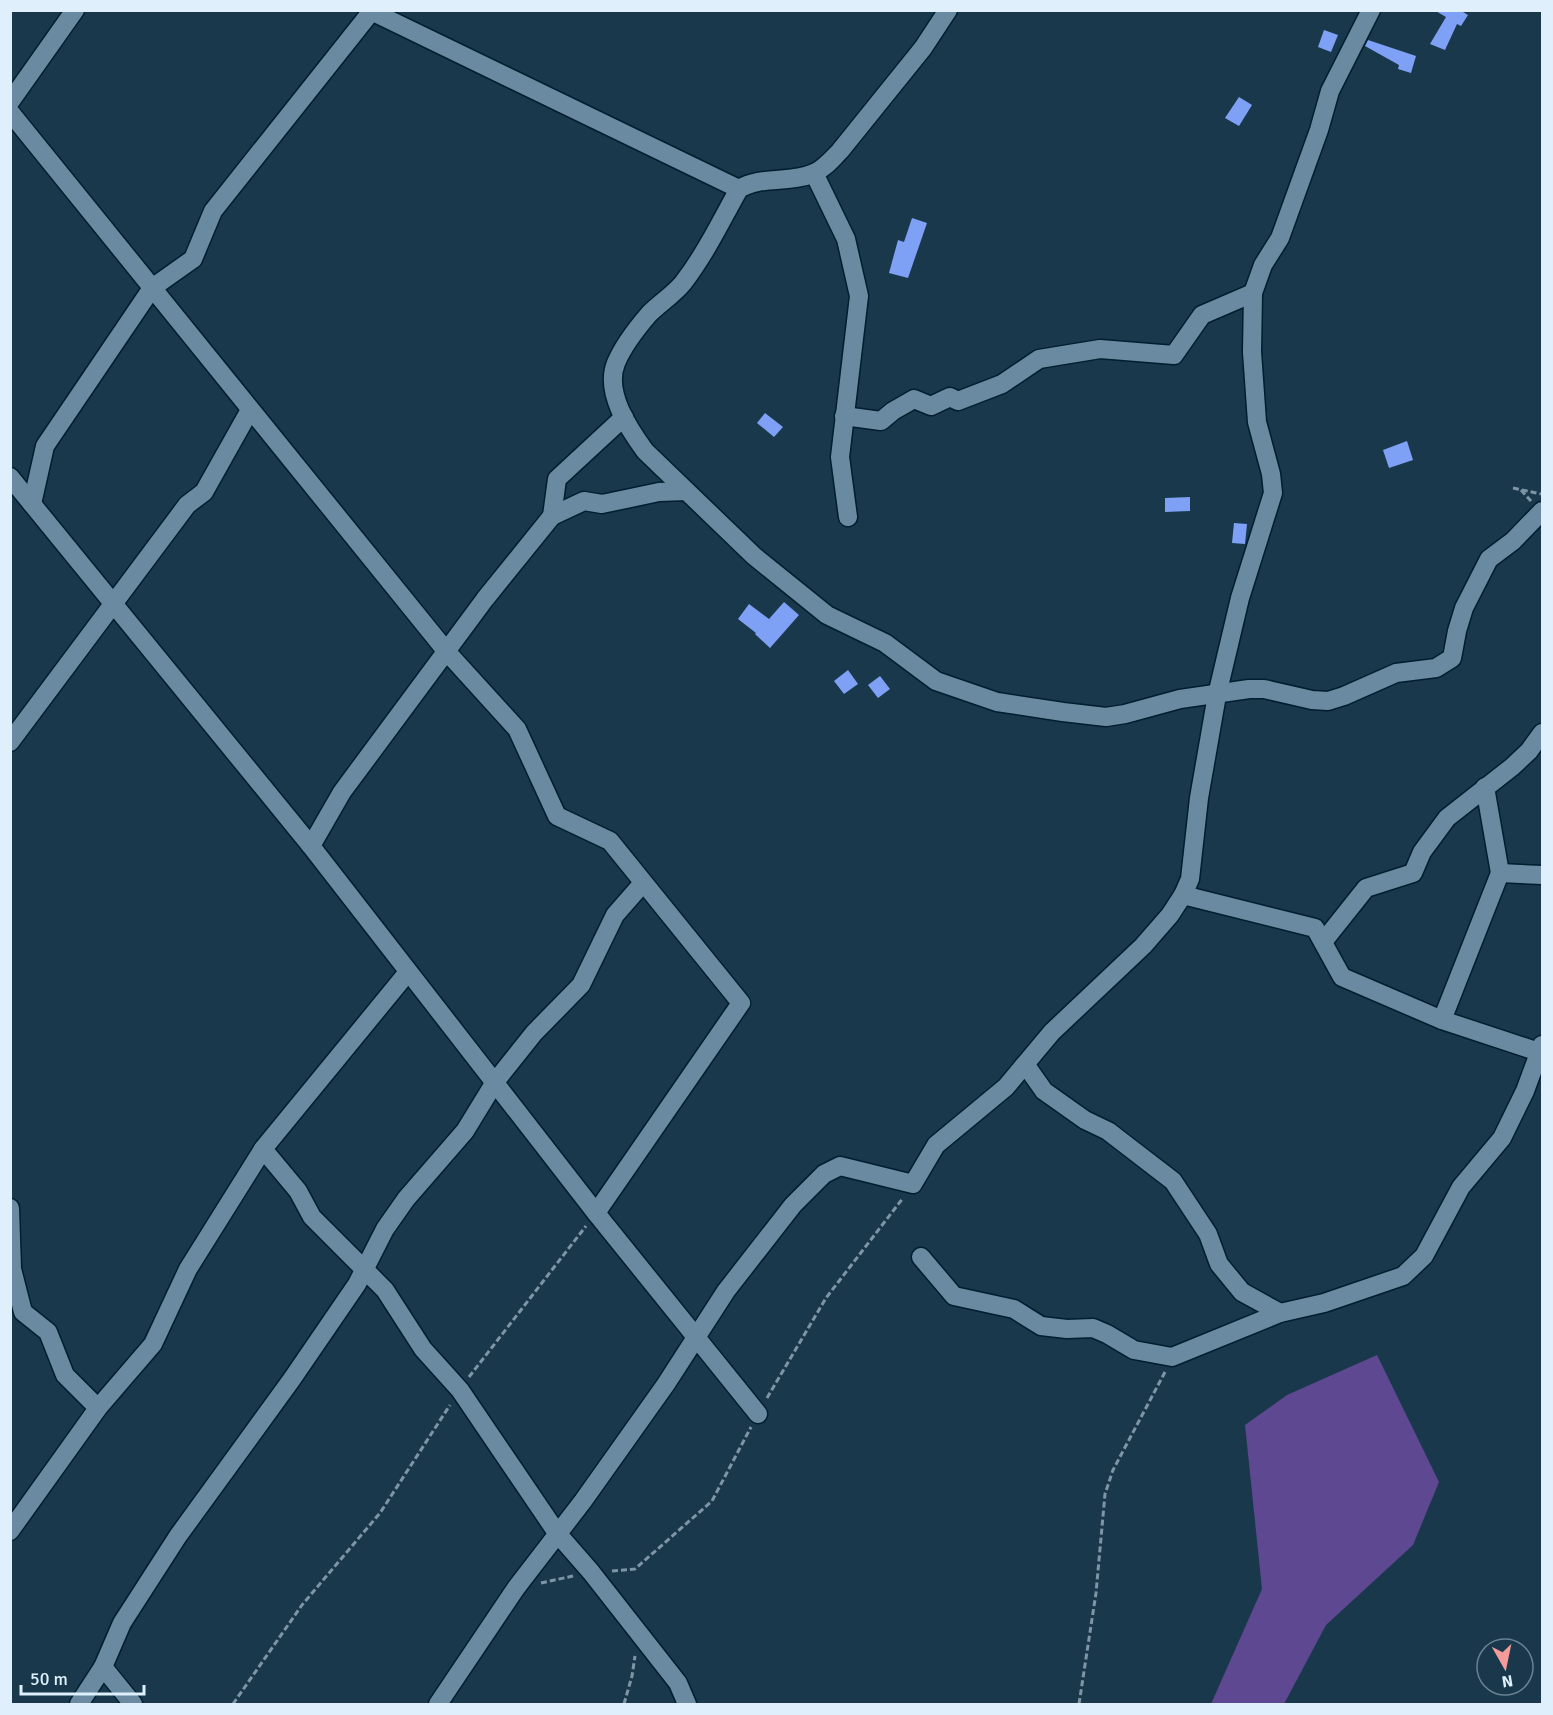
<svg xmlns="http://www.w3.org/2000/svg" width="1553" height="1715" font-family="Signika,sans-serif">
<style>
.green{fill:#5e4891}
.building{fill:#7fa1f5}
.lines{fill:none;stroke-linecap:round;stroke-linejoin:round}
.minor-casing{stroke:#001e30;stroke-width:21}
.path{stroke:#7d95a4;stroke-width:3;stroke-dasharray:6 3;stroke-linecap:butt}
.minor{stroke:#698aa0;stroke-width:18}
</style>
<rect width="100%" height="100%" fill="#19384b"/>
<polygon class="green" points="1377,1355 1439,1482 1413,1545 1326,1625 1284,1704 1211,1704 1262,1589 1245,1425 1287,1395"/>
<g class="building">
<polygon points="1434,10 1464,10 1463,12 1468,15 1461,26 1457,24 1445,50 1430,44 1446,17"/>
<polygon points="1324,30 1338,35 1331,52 1318,47"/>
<polygon points="1368,40 1416,56 1411,73 1398,69 1399,65 1365,46"/>
<polygon points="1239,97 1252,105 1239,126 1225,118"/>
<polygon points="912,218 927,223 908,278 889,273 898,240 904,242"/>
<polygon points="765,413 783,427 774,437 757,423"/>
<polygon points="1407,441 1413,460 1389,468 1383,450"/>
<polygon points="1190,497 1190,511 1165,512 1165,498"/>
<polygon points="1234,523 1247,524 1245,544 1232,543"/>
<polygon points="784,602 799,615 770,648 755,634 756,633 738,619 749,604 769,619"/>
<polygon points="848,670 858,684 844,694 834,681"/>
<polygon points="880,676 890,689 878,698 868,685"/>
</g>
<g class="lines">
<defs>
<g id="minor">
<polyline points="369,10 739,189"/>
<path d="M 948,10 L 923,48 L 840,151 C 832,159 824,169 814,173 C 790,184 762,175 739,189 C 721,221 706,253 683,283 C 673,295 660,303 649,314 C 637,328 623,346 616,363 C 604,392 629,429 645,451 L 754,556 L 827,615 L 885,643 L 936,681 L 997,702 L 1063,712 L 1106,717 L 1125,714 L 1180,699 L 1249,689 L 1264,689 L 1312,700 L 1328,701 L 1344,696 L 1396,673 L 1436,668 L 1452,658 L 1457,631 L 1464,608 L 1489,559 L 1513,541 L 1542,511"/>
<polyline points="10,102 75,10"/>
<polyline points="10,112 447,652 517,729 557,816 610,841 741,1003 596,1213"/>
<polyline points="814,173 846,239 859,296 840,457 848,517"/>
<polyline points="844,416 881,421 893,411 914,399 931,406 950,397 958,401 1002,384 1039,359 1100,349 1174,355 1202,315 1253,293"/>
<polyline points="10,477 311,846 596,1213 758,1414"/>
<polyline points="32,504 45,446 152,288 193,259 213,211 371,12"/>
<polyline points="552,516 557,479 624,417"/>
<polyline points="10,742 187,505 204,492 250,410"/>
<polyline points="311,846 342,792 485,599 552,516 584,501 602,504 659,492 686,491"/>
<polyline points="1500,873 1542,875"/>
<polyline points="1183,895 1315,928 1342,977 1442,1020 1542,1053"/>
<polyline points="1323,942 1366,888 1413,873 1422,852 1447,818 1512,767 1529,751 1542,733"/>
<polyline points="1442,1020 1500,873 1485,787"/>
<polyline points="1025,1064 1044,1091 1085,1120 1108,1131 1173,1181 1208,1234 1219,1264 1242,1292 1280,1313"/>
<polyline points="263,1149 298,1191 312,1217 385,1290 423,1349 460,1390 557,1533 591,1572 678,1683 687,1704"/>
<polyline points="10,1208 12,1269 23,1312 48,1332 65,1375 98,1408"/>
<polyline points="921,1257 954,1296 1014,1309 1041,1326 1067,1329 1093,1328 1107,1334 1134,1350 1172,1357 1280,1313 1324,1303 1403,1276 1424,1256 1461,1187 1502,1138 1525,1091 1542,1045"/>
<polyline points="10,1531 98,1408 153,1344 188,1269 263,1149 408,972"/>
<polyline points="103,1667 133,1704"/>
<polyline points="79,1704 103,1667 122,1623 178,1536 292,1379 357,1284 385,1229 406,1199 465,1131 495,1082 534,1033 581,985 615,915 643,883"/>
<polyline points="438,1704 516,1588 583,1501 666,1384 726,1291 793,1205 824,1174 840,1166 913,1184 936,1145 1006,1087 1052,1032 1143,946 1170,915 1183,895 1190,879 1199,798 1217,695 1240,598 1273,493 1271,474 1257,422 1252,352 1253,293 1263,265 1280,238 1319,130 1330,91 1371,10"/>
</g>
</defs>
<use href="#minor" class="minor-casing"/>
<g class="path">
<polyline points="1513,488 1541,494"/>
<polyline points="1521,490 1531,501"/>
<polyline points="469,1377 586,1226"/>
<polyline points="767,1398 826,1298 903,1198"/>
<polyline points="612,1571 635,1569 712,1501 751,1427"/>
<polyline points="541,1583 573,1576"/>
<polyline points="233,1704 302,1605 380,1513 450,1405"/>
<polyline points="624,1704 632,1676 635,1656"/>
<polyline points="1079,1704 1096,1593 1105,1494 1113,1470 1165,1372"/>
</g>
<use href="#minor" class="minor"/>
</g>
<rect width="1553" height="1715" fill="none" stroke="#dff0fc" stroke-width="24"/>
<g transform="translate(1505 1667) rotate(171)"><circle r="28" fill="#19384b" stroke="#688292" stroke-width="1.5"/>
<path d="M0-4.5L10 22L0 15L-10 22Z" fill="#f59b99"/>
<text y="-9" font-size="16" font-weight="bold" text-anchor="middle" fill="#dff0fc">N</text>
</g>
<path d="M21 1685v9h123v-9" fill="none" stroke="#dff0fc" stroke-width="3"/>
<text x="30" y="1685" font-size="18" fill="#dff0fc" stroke="#19384b" stroke-width="4.5" paint-order="stroke">50 m</text>
</svg>
